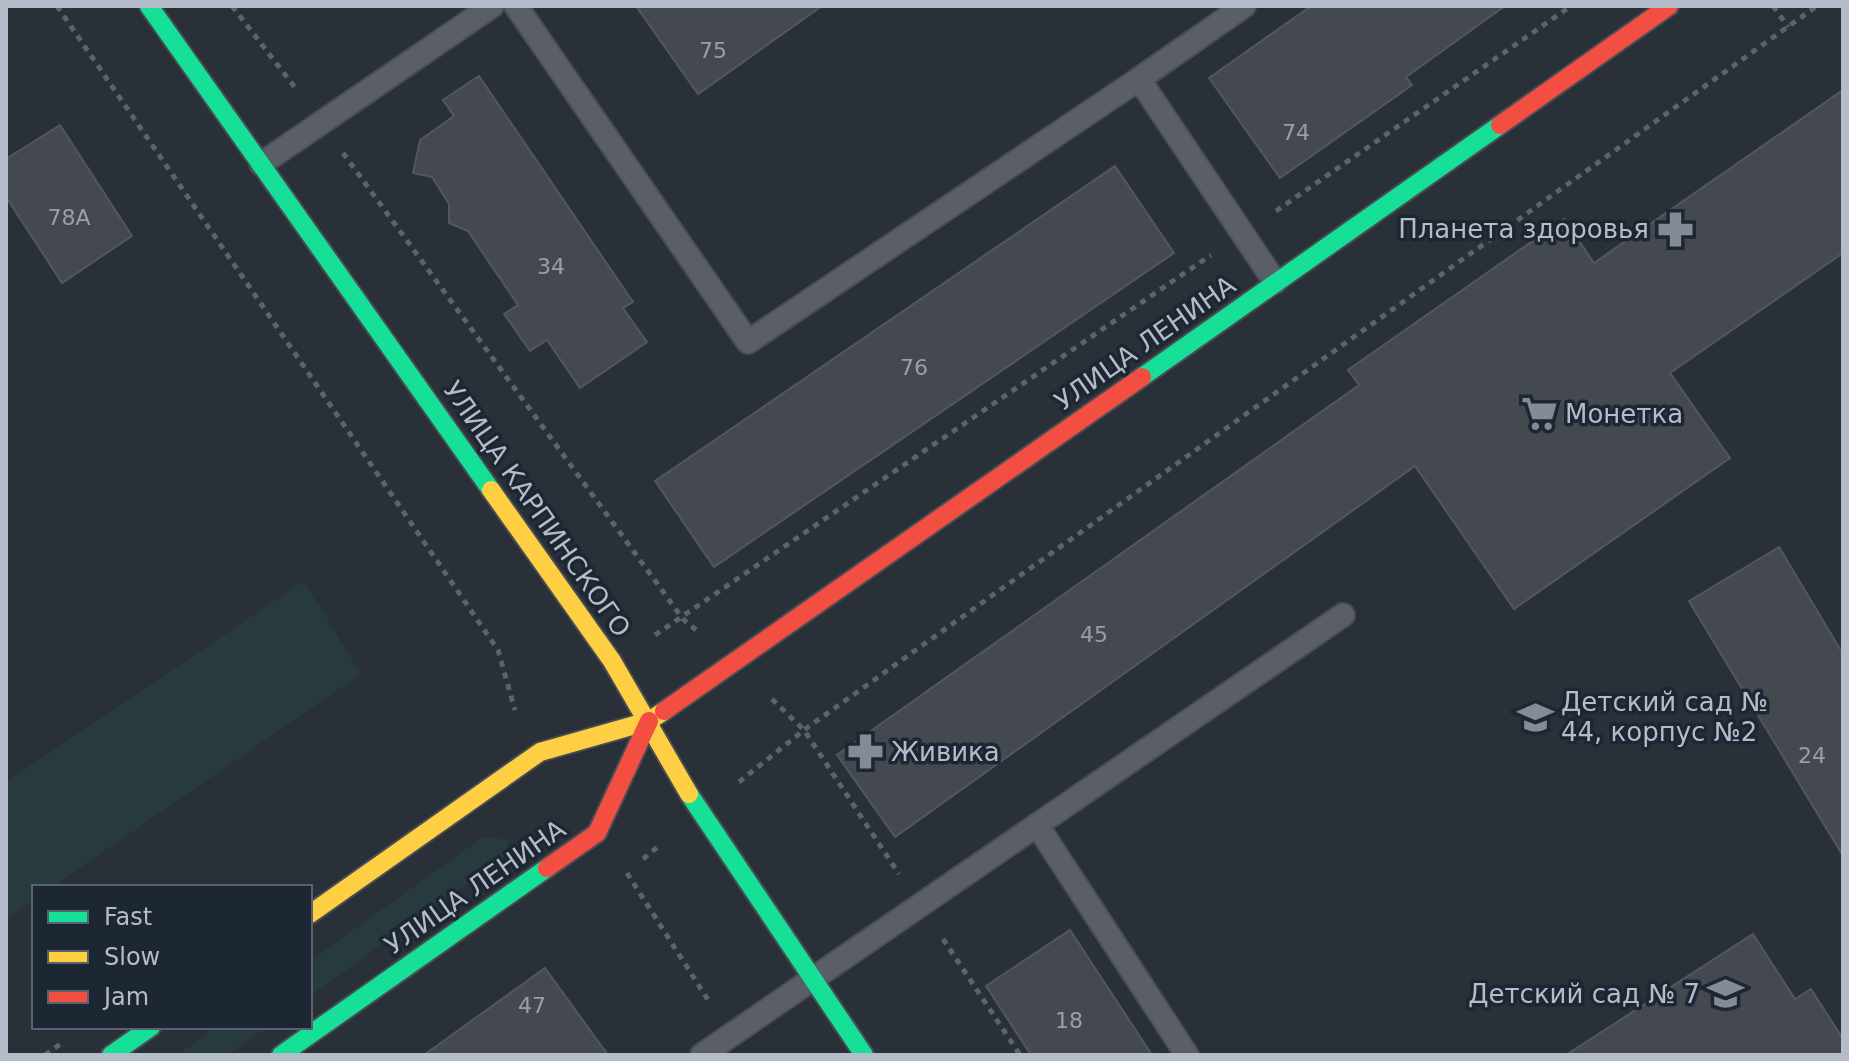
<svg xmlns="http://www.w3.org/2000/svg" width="1849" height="1061" font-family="'DejaVu Sans',sans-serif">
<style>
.green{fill:#273a3e}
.building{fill:#444950;stroke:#52575f;stroke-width:2}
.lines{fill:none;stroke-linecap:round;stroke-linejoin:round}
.lane-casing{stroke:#484c53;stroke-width:26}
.fast-casing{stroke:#484c53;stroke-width:22}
.slow-casing{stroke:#484c53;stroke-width:22}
.jam-casing{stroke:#484c53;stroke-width:22}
.path{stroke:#5d636a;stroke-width:5;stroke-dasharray:6 6;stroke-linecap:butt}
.lane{stroke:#5a5e66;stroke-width:22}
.fast{stroke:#16e098;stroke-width:18}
.slow{stroke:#ffcf43;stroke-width:18}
.jam{stroke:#f24e42;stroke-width:18}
.labels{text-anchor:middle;stroke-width:7;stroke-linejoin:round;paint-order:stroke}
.number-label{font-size:22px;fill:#989fab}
.poi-label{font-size:26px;fill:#b4bcc9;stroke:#1d2633;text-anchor:start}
.street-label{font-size:26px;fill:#b4bcc9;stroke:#1d2633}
</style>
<rect width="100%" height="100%" fill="#2a3038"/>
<g class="green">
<polygon points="304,581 361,674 52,887 34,887 34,900 6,919 6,782"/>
<polygon points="483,837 509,840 505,856 310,996 310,961"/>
<polygon points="217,1027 266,1027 227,1055 178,1055"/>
</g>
<g class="building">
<polygon points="636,6 822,6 698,94"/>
<polygon points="1311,6 1505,6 1406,77 1412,85 1280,178 1209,78"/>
<polygon points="479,76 633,302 623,308 647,342 580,388 547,340 530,351 504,314 518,305 468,231 449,223 449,204 432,177 413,173 420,140 454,116 443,100"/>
<polygon points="1843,90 1843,253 1670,373 1730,458 1514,609 1415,466 895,837 837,755 1359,385 1348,370 1564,219 1594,263"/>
<polygon points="60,125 132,236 62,283 6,197 6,159"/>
<polygon points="1115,166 1174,253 714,567 655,481"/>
<polygon points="1779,547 1843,654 1843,856 1689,601"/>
<polygon points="1070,930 1152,1055 1031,1055 986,986"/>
<polygon points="1753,934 1795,999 1811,989 1843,1039 1843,1055 1566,1055"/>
<polygon points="545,968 608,1055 424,1055"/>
</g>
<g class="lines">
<defs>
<g id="lane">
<polyline points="516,6 748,342 1139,79"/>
<polyline points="1244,6 1139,79 1275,282"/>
<polyline points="261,164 492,6"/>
<polyline points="1037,825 1187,1055"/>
<polyline points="702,1055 1343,615"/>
</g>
<g id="fast">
<polyline points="149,6 491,490"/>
<polyline points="1142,377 1500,125"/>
<polyline points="689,794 864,1055"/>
<polyline points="111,1055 151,1027"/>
<polyline points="281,1055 547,868"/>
</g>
<g id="slow">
<polyline points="491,490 612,661 689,794"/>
<polyline points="310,914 540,752 649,721 664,711"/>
</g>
<g id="jam">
<polyline points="1500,125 1669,6"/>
<polyline points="664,711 1142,377"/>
<polyline points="547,868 597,833 649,721"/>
</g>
</defs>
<use href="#lane" class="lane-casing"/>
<use href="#fast" class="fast-casing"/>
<use href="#slow" class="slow-casing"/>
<use href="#jam" class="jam-casing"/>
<g class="path">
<polyline points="57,6 498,650 515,710"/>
<polyline points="232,6 297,90"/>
<polyline points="1773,6 1788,27"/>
<polyline points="343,153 683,619 696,630"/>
<polyline points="1276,211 1571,6"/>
<polyline points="655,635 1211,255"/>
<polyline points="772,699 804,730 899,874"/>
<polyline points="739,782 804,730 1817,6"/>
<polyline points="643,859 660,845"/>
<polyline points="627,873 710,1003"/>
<polyline points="943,939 1020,1055"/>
<polyline points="45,1055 63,1042"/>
</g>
<use href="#lane" class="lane"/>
<use href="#fast" class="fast"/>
<use href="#slow" class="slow"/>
<use href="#jam" class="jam"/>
</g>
<defs>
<symbol id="pharmacy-bare" viewBox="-9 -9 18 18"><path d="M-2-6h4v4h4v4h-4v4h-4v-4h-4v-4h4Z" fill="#848b96" stroke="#1d2633" stroke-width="2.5" paint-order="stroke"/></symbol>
<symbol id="supermarket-bare" viewBox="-9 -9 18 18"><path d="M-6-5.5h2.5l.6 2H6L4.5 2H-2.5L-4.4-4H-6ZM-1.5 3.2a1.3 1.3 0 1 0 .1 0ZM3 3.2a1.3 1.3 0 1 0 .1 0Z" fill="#848b96" stroke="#1d2633" stroke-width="2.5" paint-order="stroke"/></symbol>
<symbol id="school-bare" viewBox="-9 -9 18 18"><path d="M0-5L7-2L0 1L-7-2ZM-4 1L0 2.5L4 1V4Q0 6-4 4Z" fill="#848b96" stroke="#1d2633" stroke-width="2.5" paint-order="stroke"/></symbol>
</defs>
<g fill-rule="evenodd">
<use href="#pharmacy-bare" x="1650" y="204" width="51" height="51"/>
<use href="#supermarket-bare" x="1514" y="388" width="51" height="51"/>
<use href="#school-bare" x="1510" y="692" width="51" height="51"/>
<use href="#pharmacy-bare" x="840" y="726" width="51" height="51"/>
<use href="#school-bare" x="1700" y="968" width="51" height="51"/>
</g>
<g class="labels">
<g class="number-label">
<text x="713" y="58">75</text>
<text x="1296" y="140">74</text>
<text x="69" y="225">78А</text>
<text x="551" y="274">34</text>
<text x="914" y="375">76</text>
<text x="1094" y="642">45</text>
<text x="1812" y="763">24</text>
<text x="532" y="1013">47</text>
<text x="1069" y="1028">18</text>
</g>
<g class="poi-label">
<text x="1649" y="238" text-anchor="end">Планета здоровья</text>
<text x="1565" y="423">Монетка</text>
<text x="1561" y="711">Детский сад №<tspan x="1561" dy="30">44, корпус №2</tspan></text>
<text x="891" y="761">Живика</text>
<text x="1700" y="1003" text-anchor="end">Детский сад № 7</text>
</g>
<g class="street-label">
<text transform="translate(1145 343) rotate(-35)" y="9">УЛИЦА ЛЕНИНА</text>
<text transform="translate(537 509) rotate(55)" y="9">УЛИЦА КАРПИНСКОГО</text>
<text transform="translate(475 887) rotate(-35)" y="9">УЛИЦА ЛЕНИНА</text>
</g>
</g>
<rect width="1849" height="1061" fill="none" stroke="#b4bcc9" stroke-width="16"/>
<rect x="32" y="885" width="280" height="144" fill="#1d2633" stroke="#59626f" stroke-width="2"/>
<rect x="48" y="911" width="40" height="12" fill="#16e098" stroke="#59626f" stroke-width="2"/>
<text x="104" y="925" font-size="24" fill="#b4bcc9">Fast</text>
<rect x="48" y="951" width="40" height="12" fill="#ffcf43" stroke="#59626f" stroke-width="2"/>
<text x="104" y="965" font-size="24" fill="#b4bcc9">Slow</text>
<rect x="48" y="991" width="40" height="12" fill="#f24e42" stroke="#59626f" stroke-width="2"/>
<text x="104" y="1005" font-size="24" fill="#b4bcc9">Jam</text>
</svg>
